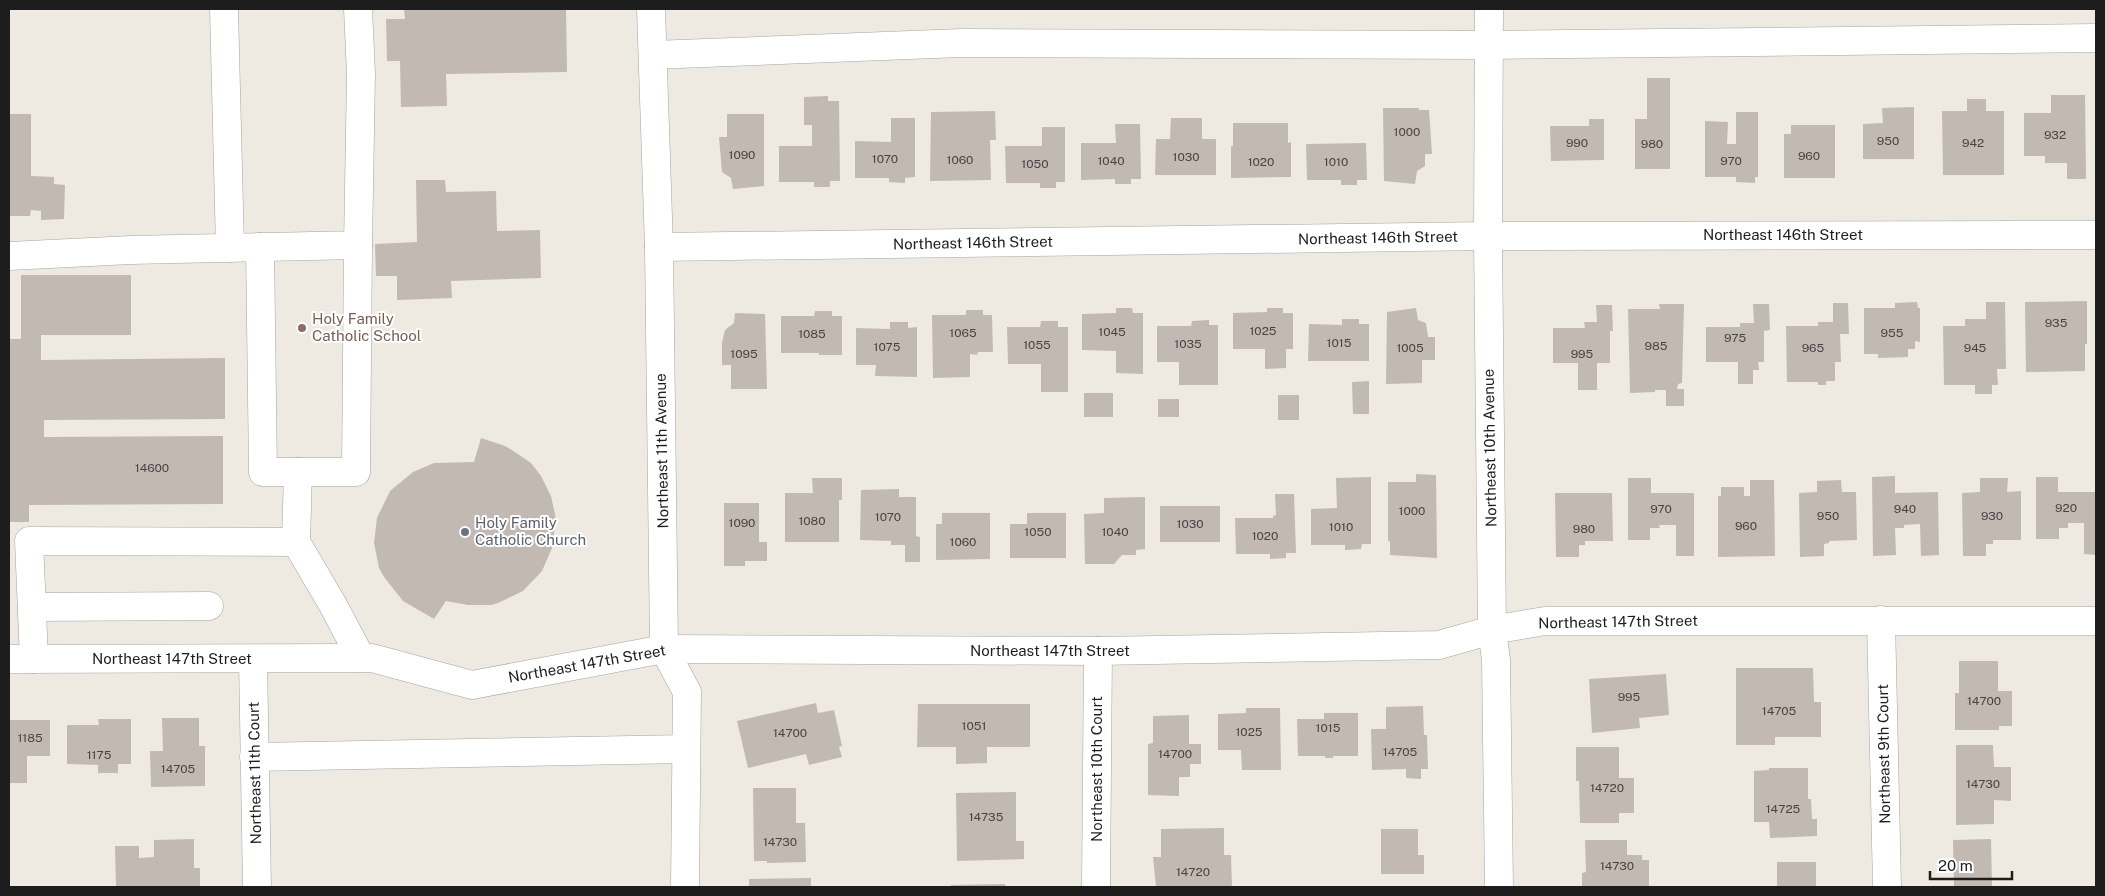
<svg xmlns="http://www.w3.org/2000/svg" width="2105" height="896" font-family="'Public Sans',sans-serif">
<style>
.building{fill:#c2b9b2}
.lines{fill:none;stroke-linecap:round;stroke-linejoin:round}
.minor-casing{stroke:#a4a4a4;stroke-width:29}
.minor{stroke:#fff;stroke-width:28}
.education-dot{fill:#8d6e63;stroke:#fff;stroke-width:2}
.worship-dot{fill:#6b7280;stroke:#fff;stroke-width:2}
.labels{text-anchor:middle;stroke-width:4;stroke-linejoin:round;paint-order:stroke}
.number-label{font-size:12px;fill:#464442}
.street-label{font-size:15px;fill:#1d1d1d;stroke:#fff}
.education-label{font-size:15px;fill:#785e54;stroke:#fff;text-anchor:start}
.worship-label{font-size:15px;fill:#5b616d;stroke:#fff;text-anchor:start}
</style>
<rect width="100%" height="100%" fill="#eeeae2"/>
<g class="building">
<polygon points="404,9 566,9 567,72 446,74 447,106 401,107 400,61 387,61 386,19 405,19"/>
<polygon points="1647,78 1670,78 1670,169 1635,169 1635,119 1647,119"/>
<polygon points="2051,95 2085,95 2086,179 2067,179 2067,163 2045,163 2045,156 2024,156 2024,113 2051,113"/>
<polygon points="828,96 828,101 839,101 840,181 830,181 830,187 814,187 814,182 779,182 779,146 812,146 812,125 804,125 804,97"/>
<polygon points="1967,99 1986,99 1986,111 2004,111 2004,175 1943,175 1942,111 1967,111"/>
<polygon points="1914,107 1914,159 1863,159 1863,124 1883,123 1882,108"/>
<polygon points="1383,108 1419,108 1419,110 1429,110 1432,154 1425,154 1425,166 1417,171 1415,184 1384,181"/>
<polygon points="995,111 996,140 990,140 991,180 930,181 931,112"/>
<polygon points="1736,112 1758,112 1758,177 1755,177 1755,183 1736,182 1736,177 1705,177 1705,121 1728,122 1727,144 1736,144"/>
<polygon points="9,114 31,114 31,176 54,177 54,184 65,185 64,219 41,220 41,211 31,210 30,216 9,216"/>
<polygon points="727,114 764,114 764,186 733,189 731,178 722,172 719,137 727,137"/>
<polygon points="891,118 915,118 915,177 905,178 905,183 889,182 889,178 855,178 855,141 891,142"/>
<polygon points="1171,118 1202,118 1202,139 1216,139 1216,175 1155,175 1156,139 1170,139"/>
<polygon points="1589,119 1604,119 1604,160 1551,161 1550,126 1589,126"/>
<polygon points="1233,123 1288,123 1288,143 1291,142 1291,177 1231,178 1231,146 1233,146"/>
<polygon points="1115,124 1140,124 1141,179 1131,179 1131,184 1115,184 1115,179 1081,180 1081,143 1116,143"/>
<polygon points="1791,125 1835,125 1835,178 1784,178 1784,134 1791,134"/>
<polygon points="1042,127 1065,127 1065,182 1056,182 1056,188 1040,188 1040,183 1006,183 1005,146 1042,146"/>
<polygon points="1366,143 1367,180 1357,180 1357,185 1341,185 1341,180 1307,180 1306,144"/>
<polygon points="416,180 445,180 446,192 496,191 497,231 540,230 541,278 451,281 452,298 397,300 397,276 376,276 375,244 417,242"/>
<polygon points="21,275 131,275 131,335 41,335 41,360 225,358 225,419 44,420 44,437 223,436 223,504 29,505 29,522 9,522 9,339 21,339"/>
<polygon points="2087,301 2087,344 2085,344 2085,371 2026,372 2025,302"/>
<polygon points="1917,302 1918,308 1920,308 1920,342 1915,341 1915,349 1908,349 1908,357 1878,358 1878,354 1864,354 1864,308 1895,308 1895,303"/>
<polygon points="1986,302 2005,302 2006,369 1997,369 1998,385 1992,385 1992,394 1975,394 1975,385 1944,385 1943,326 1965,326 1965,319 1986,319"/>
<polygon points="1833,303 1848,303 1849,334 1840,334 1841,362 1835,362 1835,381 1826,381 1826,385 1818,385 1818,382 1787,382 1786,326 1818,326 1818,322 1833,322"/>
<polygon points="1659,304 1684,304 1682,383 1678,384 1677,389 1684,389 1684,406 1666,406 1666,390 1655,390 1655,392 1630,393 1628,309 1660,309"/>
<polygon points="1753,304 1769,304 1770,330 1764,331 1764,362 1758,362 1759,370 1753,370 1753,384 1738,384 1738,362 1706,362 1706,327 1740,327 1740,323 1754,323"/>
<polygon points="1596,305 1612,305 1613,331 1610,331 1610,363 1597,363 1597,390 1578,390 1578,363 1553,363 1553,328 1585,328 1584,322 1597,322"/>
<polygon points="1116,308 1132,308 1133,313 1143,313 1143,374 1116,373 1116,351 1082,350 1082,314 1116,313"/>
<polygon points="1267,308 1283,308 1283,313 1293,313 1293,349 1286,349 1286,368 1265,369 1265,349 1233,349 1233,313 1267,312"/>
<polygon points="1416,308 1418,320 1426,323 1428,337 1435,337 1435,360 1422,360 1422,383 1386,384 1387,312"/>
<polygon points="966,310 983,310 983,315 992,315 993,352 978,352 977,355 970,354 970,377 933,378 932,315 966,315"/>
<polygon points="815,311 832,311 832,316 842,316 842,355 819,355 819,353 781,353 781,316 814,316"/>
<polygon points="735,313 765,314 767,389 731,389 731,365 722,365 722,343 725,330 734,323"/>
<polygon points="1342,319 1359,319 1359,324 1369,324 1369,361 1308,361 1309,324 1342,325"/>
<polygon points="1209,320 1209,325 1218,325 1218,385 1179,385 1179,362 1157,362 1157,326 1191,326 1192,321"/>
<polygon points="1041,321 1058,321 1058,327 1068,327 1068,392 1041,392 1041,364 1008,364 1007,327 1040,327"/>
<polygon points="890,322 908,322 908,328 917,327 917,377 875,376 876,365 856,365 856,328 890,329"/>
<polygon points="1369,381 1369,414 1353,414 1352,382"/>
<rect x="1084" y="393" width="29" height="24"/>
<rect x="1278" y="395" width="21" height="25"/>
<rect x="1158" y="399" width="21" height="18"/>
<polygon points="481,438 505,446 515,452 531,463 541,476 551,496 556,519 552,548 542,571 523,591 498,603 491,605 468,605 446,601 434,619 403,601 384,577 379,568 374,543 377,518 390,491 413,472 434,463 474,462"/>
<polygon points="1416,474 1436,475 1437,558 1390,555 1390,541 1388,541 1388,482 1416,482"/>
<polygon points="1895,476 1895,493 1938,492 1939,555 1921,556 1920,524 1904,525 1904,528 1895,528 1896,555 1873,556 1872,477"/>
<polygon points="1371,477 1371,544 1362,544 1361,549 1345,550 1345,545 1311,545 1311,509 1337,508 1336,478"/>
<polygon points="2036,477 2058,477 2058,492 2096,492 2096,555 2084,554 2084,523 2068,523 2068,528 2059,528 2059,539 2036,539"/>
<polygon points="812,478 842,478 842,500 839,500 839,542 785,542 785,493 813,493"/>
<polygon points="1628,478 1651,478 1651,493 1694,493 1694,556 1676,556 1676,525 1659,525 1660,528 1650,528 1650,540 1628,540"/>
<polygon points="1980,478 2008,478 2007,492 2021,491 2021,540 1993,540 1993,544 1986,544 1986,556 1963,556 1962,493 1980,492"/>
<polygon points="1750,480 1774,480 1775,556 1718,557 1718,496 1721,496 1721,487 1744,487 1744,496 1750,496"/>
<polygon points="1841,480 1842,492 1856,492 1857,540 1829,541 1829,543 1824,544 1824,556 1800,557 1799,493 1817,492 1817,481"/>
<polygon points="899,489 899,497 916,497 916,536 920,537 920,562 905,562 905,545 891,545 891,541 860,540 861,490"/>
<polygon points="1555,493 1612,493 1613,541 1585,541 1585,545 1579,545 1579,557 1556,557"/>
<polygon points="1275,494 1294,494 1296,553 1286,553 1286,558 1270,559 1270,554 1236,554 1235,518 1273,518 1273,516 1276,515"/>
<polygon points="1145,497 1145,549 1136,550 1136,555 1122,555 1114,564 1085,564 1084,514 1104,513 1104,498"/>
<polygon points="724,503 759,503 759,542 767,542 767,561 745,561 745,566 724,566"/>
<rect x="1160" y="506" width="60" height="36"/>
<polygon points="942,513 990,513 990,559 936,560 936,524 942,524"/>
<polygon points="1027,513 1066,513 1066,558 1010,558 1010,524 1027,524"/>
<polygon points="1959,661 1998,661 1998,691 2012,691 2012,726 1999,726 1999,730 1955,730 1955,693 1959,693"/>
<polygon points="1736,668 1813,668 1814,702 1821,702 1821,737 1775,737 1775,745 1736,745"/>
<polygon points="1666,674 1669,715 1639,718 1640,728 1592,733 1589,679"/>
<polygon points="816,703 818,713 834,710 842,746 839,747 842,757 809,765 806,754 748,768 737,721"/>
<polygon points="918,704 1030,704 1030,747 987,747 987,763 956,764 956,747 917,747"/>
<polygon points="1423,706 1424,735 1427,735 1428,769 1421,769 1421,779 1406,778 1406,769 1372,770 1371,729 1386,729 1386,707"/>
<polygon points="1246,708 1280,708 1281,770 1242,770 1241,750 1218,750 1218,714 1246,713"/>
<polygon points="1324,713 1358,713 1358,756 1333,756 1333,758 1325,758 1325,756 1298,756 1297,719 1324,719"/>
<polygon points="1189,715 1189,744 1201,744 1201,764 1190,764 1190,777 1179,777 1179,796 1148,795 1148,744 1153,743 1153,716"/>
<polygon points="162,718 199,718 199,746 205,746 205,786 151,787 150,751 163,751"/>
<polygon points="98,719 131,719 131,764 118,764 118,773 98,773 98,765 67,764 67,725 99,725"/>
<polygon points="9,720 50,720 50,756 27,756 27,783 9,783"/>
<polygon points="1956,745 1993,745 1994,767 2011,767 2011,801 1994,800 1994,824 1956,825"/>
<polygon points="1576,747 1619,747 1619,778 1634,778 1634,813 1619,813 1619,823 1580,823 1579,781 1576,781"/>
<polygon points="1769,768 1808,768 1808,799 1811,799 1812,819 1817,819 1817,836 1770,838 1769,822 1754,822 1754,771 1769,770"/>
<polygon points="753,788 796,788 796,823 805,823 806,862 767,863 767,861 754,861"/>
<polygon points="1016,792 1016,841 1024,841 1024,859 957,861 956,793"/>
<polygon points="1224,828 1224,855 1231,855 1232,887 1156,887 1153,857 1161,857 1161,829"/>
<polygon points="1381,829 1418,829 1418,855 1424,855 1424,874 1381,874"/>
<polygon points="194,839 194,868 200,868 200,887 116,887 115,846 139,846 139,858 154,857 154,840"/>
<polygon points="1991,839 1992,887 1954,887 1953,840"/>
<polygon points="1585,840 1627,840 1627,855 1642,855 1642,860 1649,860 1649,887 1582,887 1582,873 1586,872"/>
<rect x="1777" y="862" width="39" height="25"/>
<polygon points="811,878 811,887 749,887 749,879"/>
<polygon points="1005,884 1005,887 951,887 951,885"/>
</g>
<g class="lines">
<defs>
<g id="minor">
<polyline points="224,9 230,248"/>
<polyline points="651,9 659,247 664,649 687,692 685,887"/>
<polyline points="1489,9 1488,236 1492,630 1496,660 1499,887"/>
<polyline points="653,55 961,43 1489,45 2096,38"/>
<polyline points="260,247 263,472 356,472 358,245"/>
<polyline points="659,247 1488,236 2096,235"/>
<polyline points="9,256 131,250 358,245 361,74 358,9"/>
<polyline points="298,472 296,542 333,605 361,658"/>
<polyline points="32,607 209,606"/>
<polyline points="1881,620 1887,887"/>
<polyline points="9,659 372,658 472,685 664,649 1098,651 1439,645 1492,630 1545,621 2096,621"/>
<polyline points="34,659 29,541 296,542"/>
<polyline points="253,659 257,887"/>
<polyline points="254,757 686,749"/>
<polyline points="1096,887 1098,651"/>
</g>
</defs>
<use href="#minor" class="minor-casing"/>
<use href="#minor" class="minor"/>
</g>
<circle class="education-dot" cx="302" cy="328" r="5"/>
<circle class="worship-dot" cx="465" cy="532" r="5"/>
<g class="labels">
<g class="number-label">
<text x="1407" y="136">1000</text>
<text x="2055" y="139">932</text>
<text x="1888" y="145">950</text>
<text x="1577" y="147">990</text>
<text x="1973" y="147">942</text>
<text x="1652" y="148">980</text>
<text x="742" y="159">1090</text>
<text x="1809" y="160">960</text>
<text x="1186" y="161">1030</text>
<text x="885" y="163">1070</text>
<text x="960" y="164">1060</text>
<text x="1111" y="165">1040</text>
<text x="1731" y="165">970</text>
<text x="1261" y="166">1020</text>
<text x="1336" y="166">1010</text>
<text x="1035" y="168">1050</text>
<text x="2056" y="327">935</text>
<text x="1263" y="335">1025</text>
<text x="1112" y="336">1045</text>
<text x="963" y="337">1065</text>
<text x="1892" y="337">955</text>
<text x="812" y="338">1085</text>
<text x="1735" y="342">975</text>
<text x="1339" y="347">1015</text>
<text x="1188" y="348">1035</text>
<text x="1037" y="349">1055</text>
<text x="1656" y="350">985</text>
<text x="887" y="351">1075</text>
<text x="1410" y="352">1005</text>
<text x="1813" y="352">965</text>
<text x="1975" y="352">945</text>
<text x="744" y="358">1095</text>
<text x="1582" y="358">995</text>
<text x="152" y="472">14600</text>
<text x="2066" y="512">920</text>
<text x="1661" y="513">970</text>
<text x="1905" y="513">940</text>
<text x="1412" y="515">1000</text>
<text x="1828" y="520">950</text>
<text x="1992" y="520">930</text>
<text x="888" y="521">1070</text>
<text x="812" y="525">1080</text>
<text x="742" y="527">1090</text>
<text x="1190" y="528">1030</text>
<text x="1746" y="530">960</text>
<text x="1341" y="531">1010</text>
<text x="1584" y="533">980</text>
<text x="1038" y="536">1050</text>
<text x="1115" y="536">1040</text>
<text x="1265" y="540">1020</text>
<text x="963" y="546">1060</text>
<text x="1629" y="701">995</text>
<text x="1984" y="705">14700</text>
<text x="1779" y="715">14705</text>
<text x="974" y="730">1051</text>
<text x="1328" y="732">1015</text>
<text x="1249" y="736">1025</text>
<text x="790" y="737">14700</text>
<text x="30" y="742">1185</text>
<text x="1400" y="756">14705</text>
<text x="1175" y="758">14700</text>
<text x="99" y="759">1175</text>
<text x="178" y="773">14705</text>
<text x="1983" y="788">14730</text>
<text x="1607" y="792">14720</text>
<text x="1783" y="813">14725</text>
<text x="986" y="821">14735</text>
<text x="780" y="846">14730</text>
<text x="1617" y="870">14730</text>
<text x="1193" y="876">14720</text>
</g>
<g class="street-label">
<text x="1783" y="240">Northeast 146th Street</text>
<text transform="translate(1378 238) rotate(-1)" y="5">Northeast 146th Street</text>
<text transform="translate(973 243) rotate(-1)" y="5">Northeast 146th Street</text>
<text transform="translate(1490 448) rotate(-91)" y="5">Northeast 10th Avenue</text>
<text transform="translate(662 451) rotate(-91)" y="5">Northeast 11th Avenue</text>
<text transform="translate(1618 622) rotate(-1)" y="5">Northeast 147th Street</text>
<text x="1050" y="656">Northeast 147th Street</text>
<text x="172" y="664">Northeast 147th Street</text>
<text transform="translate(587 664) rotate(-10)" y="5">Northeast 147th Street</text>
<text transform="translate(1884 754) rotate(-91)" y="5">Northeast 9th Court</text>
<text transform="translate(1097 769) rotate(-90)" y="5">Northeast 10th Court</text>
<text transform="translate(255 773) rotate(-91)" y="5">Northeast 11th Court</text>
</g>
<g class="education-label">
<text x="312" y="324">Holy Family<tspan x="312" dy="17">Catholic School</tspan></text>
</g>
<g class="worship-label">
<text x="475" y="528">Holy Family<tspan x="475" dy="17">Catholic Church</tspan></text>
</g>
</g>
<rect width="2105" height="896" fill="none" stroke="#1d1d1d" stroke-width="20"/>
<path d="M1930 871v8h82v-8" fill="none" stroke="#1d1d1d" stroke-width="2.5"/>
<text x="1938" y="871" font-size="15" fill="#1d1d1d" stroke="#ffffff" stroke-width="4" paint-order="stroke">20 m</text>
</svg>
